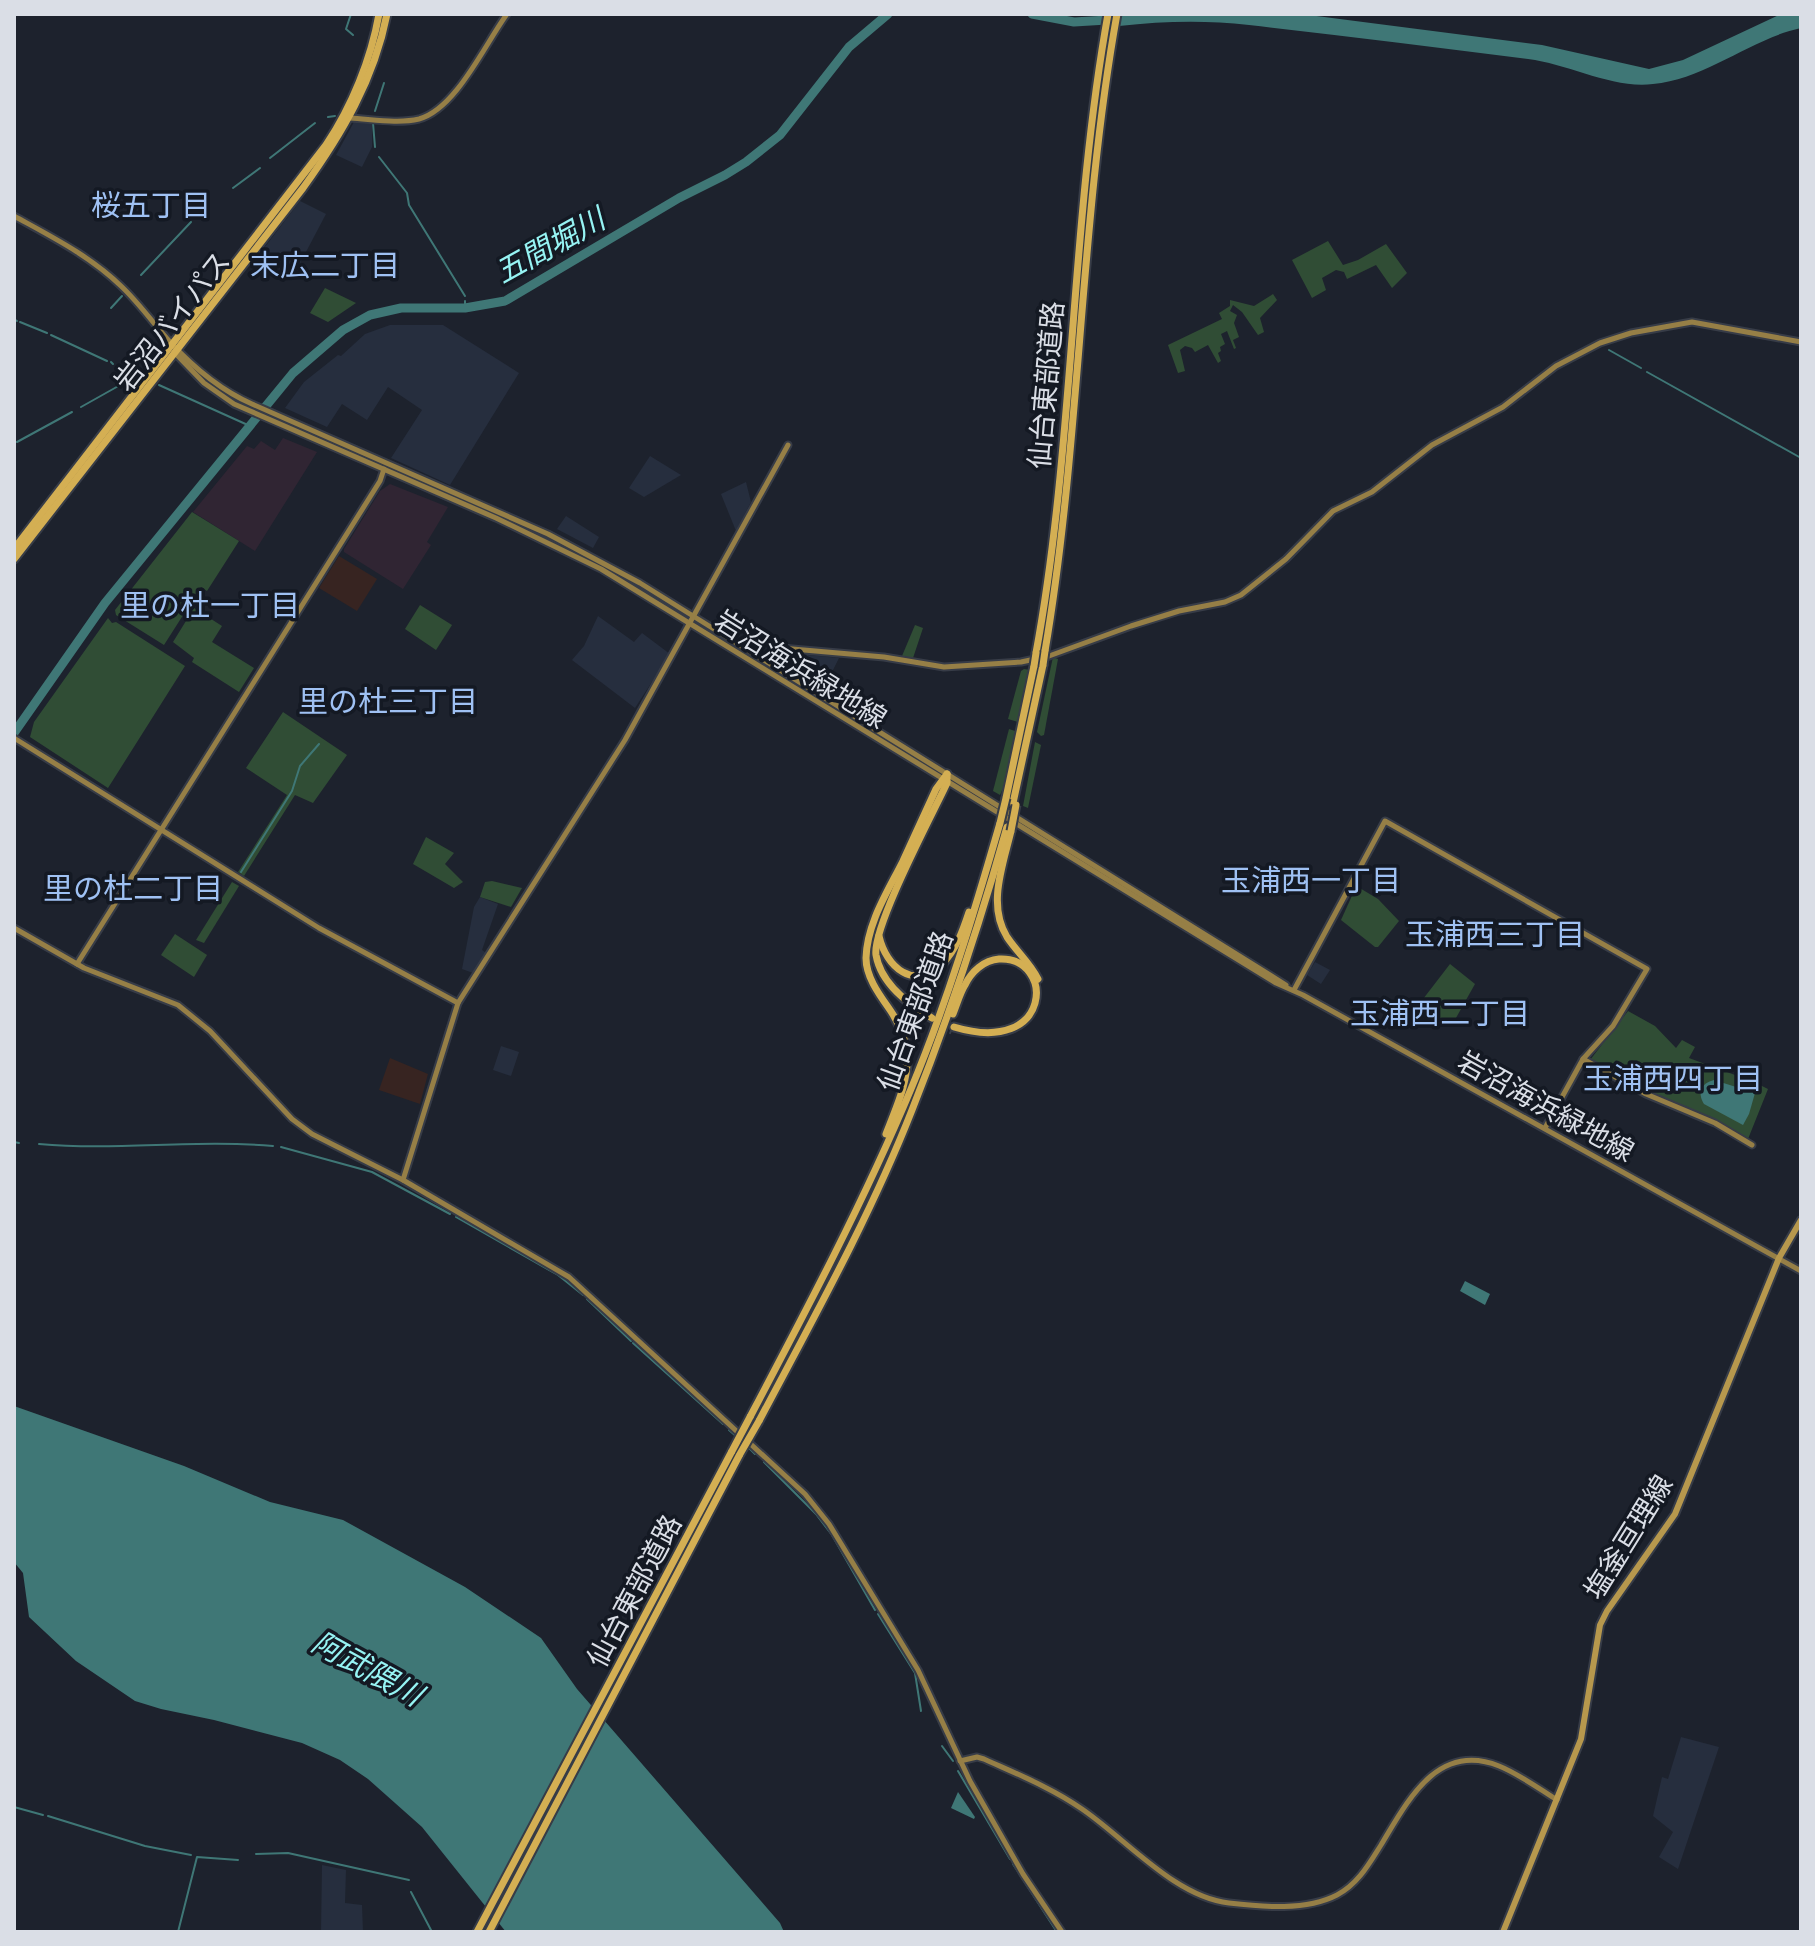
<svg xmlns="http://www.w3.org/2000/svg" width="1815" height="1946" font-family="'PT Sans Narrow','Noto Sans JP',sans-serif">
<style>
.built{fill:#262e3e}
.education{fill:#372421}
.medical{fill:#302533}
.green{fill:#304d35}
.water{fill:#3f7776}
.pier{fill:#1d222d}
.lines{fill:none;stroke-linecap:round;stroke-linejoin:round}
.stream{stroke:#3f7776;stroke-width:2}
.river{stroke:#3f7776;stroke-width:9}
.highway-tunnel{stroke:#393e49;stroke-width:7;stroke-dasharray:7 3.5;stroke-linecap:butt}
.secondary-casing{stroke:#373c47;stroke-width:9}
.primary-casing{stroke:#373c47;stroke-width:10}
.highway-casing{stroke:#373c47;stroke-width:11}
.secondary{stroke:#967f46;stroke-width:5}
.primary{stroke:#b7984d;stroke-width:6}
.highway{stroke:#d4af53;stroke-width:7}
.highway-bridge-casing{stroke:#373c47;stroke-width:11;stroke-linecap:butt}
.highway-bridge{stroke:#d4af53;stroke-width:7}
.labels{text-anchor:middle;stroke-width:7;stroke-linejoin:round;paint-order:stroke}
.street-label{font-size:28px;fill:#dadee6;stroke:#141923}
.neighbourhood-label{font-size:30px;fill:#9fc1f3;stroke:#141923}
.water-label{font-size:30px;font-style:italic;fill:#96f3f3;stroke:#141923}
</style>
<rect width="100%" height="100%" fill="#1d222d"/>
<g class="built">
<polygon points="354,122 372,123 372,147 362,167 336,155"/>
<polygon points="300,201 326,214 297,269 261,252"/>
<polygon points="390,325 443,325 519,373 450,485 391,458 422,410 388,387 367,420 342,404 327,427 285,408 304,382 338,355 341,356 365,334"/>
<polygon points="650,456 681,475 644,497 629,488"/>
<polygon points="746,482 751,502 736,531 721,494"/>
<polygon points="566,516 599,537 593,548 557,529"/>
<polygon points="598,616 634,642 642,633 670,654 635,708 572,660 584,646"/>
<polygon points="787,653 839,658 832,672 843,680 835,695 780,661"/>
<polygon points="480,897 498,904 482,950 486,953 473,973 462,969 474,907"/>
<polygon points="1315,962 1330,970 1321,984 1307,975"/>
<polygon points="501,1046 519,1052 511,1076 493,1070"/>
<polygon points="1681,1737 1719,1747 1678,1869 1659,1857 1673,1832 1653,1816 1662,1777 1668,1779"/>
<polygon points="322,1865 346,1870 345,1903 362,1905 363,1932 321,1932"/>
</g>
<g class="education">
<polygon points="339,556 377,579 357,611 319,588"/>
<polygon points="390,1058 428,1074 420,1104 379,1090"/>
</g>
<g class="medical">
<polygon points="283,438 317,452 255,551 193,512 247,446 254,449 261,441 275,450"/>
<polygon points="390,484 448,507 427,542 431,545 403,589 344,552 344,549 380,491"/>
</g>
<g class="green">
<polygon points="1328,241 1343,265 1358,260 1386,244 1407,273 1392,288 1376,265 1347,279 1344,272 1336,270 1322,278 1326,290 1312,298 1292,260"/>
<polygon points="325,288 356,303 328,322 310,313"/>
<polygon points="1273,294 1277,300 1260,318 1264,332 1258,335 1242,312 1233,305 1230,311 1237,315 1234,323 1239,337 1233,340 1236,348 1234,349 1227,331 1221,334 1225,344 1220,347 1221,351 1218,353 1221,361 1218,363 1208,345 1195,352 1192,348 1185,346 1180,350 1185,371 1178,373 1168,345 1222,319 1219,313 1230,306 1230,300 1254,306"/>
<polygon points="192,512 239,541 207,591 201,587 164,645 116,615 115,610"/>
<polygon points="420,605 452,625 436,650 405,629"/>
<polygon points="194,608 222,626 212,642 254,668 239,692 192,662 194,658 173,642"/>
<polygon points="108,618 112,623 116,622 185,666 108,788 30,737 34,722"/>
<polygon points="915,625 923,628 913,658 902,656"/>
<polygon points="1053,657 1058,659 1044,735 1041,736 1037,732"/>
<polygon points="1024,669 1030,670 1020,717 1018,722 1008,719 1021,671"/>
<polygon points="283,712 347,755 313,803 295,795 244,876 238,872 287,795 246,768"/>
<polygon points="1009,729 1018,732 1008,777 1000,795 993,791"/>
<polygon points="1035,742 1041,745 1028,808 1023,806"/>
<polygon points="426,837 454,853 445,864 463,882 454,888 413,864"/>
<polygon points="492,881 522,888 511,907 480,897 485,882"/>
<polygon points="232,882 239,886 204,943 196,940"/>
<polygon points="1358,887 1378,899 1399,921 1378,947 1375,947 1341,920 1355,889"/>
<polygon points="175,934 207,955 194,977 161,955"/>
<polygon points="1450,964 1475,984 1452,1025 1449,1025 1421,1007 1420,1003"/>
<polygon points="1628,1011 1655,1026 1676,1048 1682,1040 1695,1047 1689,1058 1754,1082 1768,1089 1748,1139 1716,1120 1647,1092 1590,1060"/>
</g>
<g class="water">
<path d="M 1122,14 L 1301,14 L 1542,45 L 1649,69 L 1683,60 L 1781,14 L 1801,14 L 1801,28 C 1750,39 1706,79 1653,84 C 1612,89 1569,64 1528,59 C 1436,47 1342,36 1249,25 C 1205,20 1164,21 1119,26 Z"/>
<path d="M 1714,1080 L 1755,1093 L 1749,1114 L 1743,1125 L 1704,1104 C 1697,1093 1701,1083 1714,1080 Z"/>
<polygon points="1465,1281 1490,1294 1485,1305 1460,1291"/>
<polygon points="14,1406 184,1466 270,1502 343,1520 465,1587 541,1638 577,1689 780,1923 784,1932 506,1932 422,1827 368,1779 340,1760 302,1743 214,1720 161,1709 135,1701 76,1661 29,1617 23,1573 14,1562"/>
<polygon points="958,1792 975,1817 974,1819 951,1808"/>
</g>
<polygon class="pier" points="594,1703 607,1718 497,1927 484,1911"/>
<g class="lines">
<g class="stream">
<polyline points="351,14 346,29 353,35"/>
<polyline points="375,111 384,83"/>
<polyline points="328,117 335,116"/>
<polyline points="373,123 375,147"/>
<polyline points="379,157 407,193 409,205 465,296"/>
<polyline points="270,158 315,123"/>
<polyline points="233,188 260,168"/>
<polyline points="141,275 191,222"/>
<polyline points="465,301 465,308"/>
<polyline points="111,308 122,296"/>
<polyline points="14,319 17,321"/>
<polyline points="20,322 47,333"/>
<polyline points="51,335 107,361"/>
<polyline points="1609,350 1641,368"/>
<polyline points="111,362 113,364"/>
<polyline points="118,366 138,375"/>
<polyline points="1647,372 1801,458"/>
<polyline points="159,385 250,426"/>
<polyline points="81,407 138,375"/>
<polyline points="17,442 72,412"/>
<polyline points="241,872 292,791 300,766 319,744"/>
<polyline points="14,1142 19,1143"/>
<path d="M 39,1144 C 117,1151 195,1139 273,1146"/>
<polyline points="281,1147 372,1172 450,1214"/>
<polyline points="456,1217 558,1275 583,1295"/>
<polyline points="587,1299 631,1341"/>
<polyline points="633,1343 723,1424"/>
<polyline points="729,1430 737,1437"/>
<polyline points="748,1447 755,1454"/>
<polyline points="764,1462 816,1514 832,1535 875,1610"/>
<polyline points="878,1614 915,1673 921,1711"/>
<polyline points="942,1746 953,1761"/>
<polyline points="958,1771 1010,1859"/>
<polyline points="14,1807 43,1815"/>
<polyline points="48,1816 145,1846 191,1855"/>
<polyline points="256,1854 288,1853 409,1880"/>
<polyline points="1013,1864 1057,1932"/>
<polyline points="411,1892 432,1932"/>
<polyline points="178,1932 197,1857 238,1860"/>
</g>
<g class="river">
<polyline points="1032,14 1074,22 1124,19"/>
<polyline points="14,733 105,603 293,373 343,330 370,315 401,308 465,308 505,301 679,198 725,175 746,162 780,135 849,47 888,14"/>
</g>
<polyline class="highway-tunnel" points="931,1022 952,1031"/>
<defs>
<g id="secondary">
<path d="M 350,118 C 371,119 398,124 419,119 C 456,109 485,44 507,14"/>
<path d="M 14,216 C 52,237 90,256 121,286 C 139,303 153,323 170,342 C 193,367 220,390 252,404 L 548,534 L 640,583 L 1286,985"/>
<polyline points="174,352 204,383 234,404 496,518 601,569 1276,983 1303,995 1801,1271"/>
<polyline points="767,661 775,650 781,648 884,657 944,667 1021,662 1049,656 1131,626 1179,611 1225,602 1241,595 1286,559 1333,511 1372,492 1432,445 1503,407 1556,366 1600,343 1631,333 1692,322 1801,342"/>
<polyline points="14,738 319,928 458,1003"/>
<polyline points="14,928 84,968 178,1005 210,1031 292,1119 312,1134 403,1180 569,1277 805,1494 829,1524 918,1670 970,1781 1023,1874 1062,1932"/>
<polyline points="77,964 380,481 384,469"/>
<polyline points="1294,990 1385,821 1647,969 1613,1026 1583,1059 1545,1128"/>
<polyline points="1583,1059 1646,1094 1715,1123 1752,1145"/>
<polyline points="403,1180 458,1003 625,740 788,445"/>
<path d="M 960,1761 L 977,1757 L 984,1759 C 1017,1774 1052,1788 1082,1809 C 1126,1839 1175,1897 1229,1903 C 1263,1907 1306,1911 1337,1895 C 1358,1884 1369,1864 1381,1845 C 1407,1802 1437,1741 1499,1766 C 1519,1774 1538,1788 1557,1800"/>
</g>
<polyline id="primary" points="1503,1932 1581,1739 1600,1625 1607,1611 1675,1514 1779,1258 1801,1220"/>
<g id="highway">
<path d="M 14,549 L 326,145 C 352,106 371,59 379,14"/>
<path d="M 14,559 L 303,188 C 342,134 374,80 387,14"/>
<path d="M 1045,651 C 1081,440 1079,225 1117,14"/>
<path d="M 1036,653 C 1075,441 1070,225 1108,14"/>
<polyline points="1006,798 1034,666"/>
<polyline points="1013,803 1043,665"/>
<path d="M 1011,831 C 1003,865 987,905 1007,937 C 1017,952 1030,963 1038,979"/>
<path d="M 879,936 C 886,967 914,992 943,963 C 956,950 963,930 969,912"/>
<path d="M 953,1014 C 957,1004 960,993 965,985 C 971,972 984,960 999,959 C 1055,956 1054,1057 954,1027"/>
<path d="M 932,1018 C 908,1004 881,984 876,955 C 872,927 932,815 947,783 L 947,774"/>
<path d="M 886,1134 C 905,1086 921,1053 888,1007 C 878,993 866,976 866,958 C 867,923 888,891 903,861 C 914,837 925,813 936,789 L 947,774"/>
<path d="M 750,1417 C 807,1309 864,1201 911,1089 C 947,1003 974,913 1000,823"/>
<path d="M 759,1421 C 813,1319 870,1217 912,1110 C 949,1017 980,923 1007,827"/>
<polyline points="477,1932 732,1451"/>
<polyline points="489,1932 740,1454"/>
</g>
</defs>
<use href="#secondary" class="secondary-casing"/>
<use href="#primary" class="primary-casing"/>
<use href="#highway" class="highway-casing"/>
<use href="#secondary" class="secondary"/>
<use href="#primary" class="primary"/>
<use href="#highway" class="highway"/>
<defs>
<g id="highway-bridge">
<polyline points="1043,665 1045,651"/>
<polyline points="1034,666 1036,653"/>
<polyline points="1000,823 1006,798"/>
<polyline points="1011,831 1016,805"/>
<polyline points="732,1451 750,1417"/>
<polyline points="740,1454 759,1421"/>
</g>
</defs>
<use href="#highway-bridge" class="highway-bridge-casing"/>
<use href="#highway-bridge" class="highway-bridge"/>
</g>
<g class="labels">
<g class="street-label">
<text transform="translate(172 321) rotate(-52)" y="10">岩沼バイパス</text>
<text transform="translate(1046 385) rotate(-85)" y="10">仙台東部道路</text>
<text transform="translate(801 669) rotate(32)" y="10">岩沼海浜緑地線</text>
<text transform="translate(915 1011) rotate(-70)" y="10">仙台東部道路</text>
<text transform="translate(1546 1106) rotate(29)" y="10">岩沼海浜緑地線</text>
<text transform="translate(1628 1537) rotate(-58)" y="10">塩釜亘理線</text>
<text transform="translate(634 1591) rotate(-62)" y="10">仙台東部道路</text>
</g>
<g class="neighbourhood-label">
<text x="151" y="216">桜五丁目</text>
<text x="325" y="276">末広二丁目</text>
<text x="210" y="616">里の杜一丁目</text>
<text x="388" y="712">里の杜三丁目</text>
<text x="1311" y="891">玉浦西一丁目</text>
<text x="133" y="899">里の杜二丁目</text>
<text x="1495" y="945">玉浦西三丁目</text>
<text x="1440" y="1024">玉浦西二丁目</text>
<text x="1673" y="1089">玉浦西四丁目</text>
</g>
<g class="water-label">
<text transform="translate(550 246) rotate(-29)" y="10">五間堀川</text>
<text transform="translate(367 1669) rotate(29)" y="10">阿武隈川</text>
</g>
</g>
<rect width="1815" height="1946" fill="none" stroke="#dadee6" stroke-width="32"/>
</svg>
